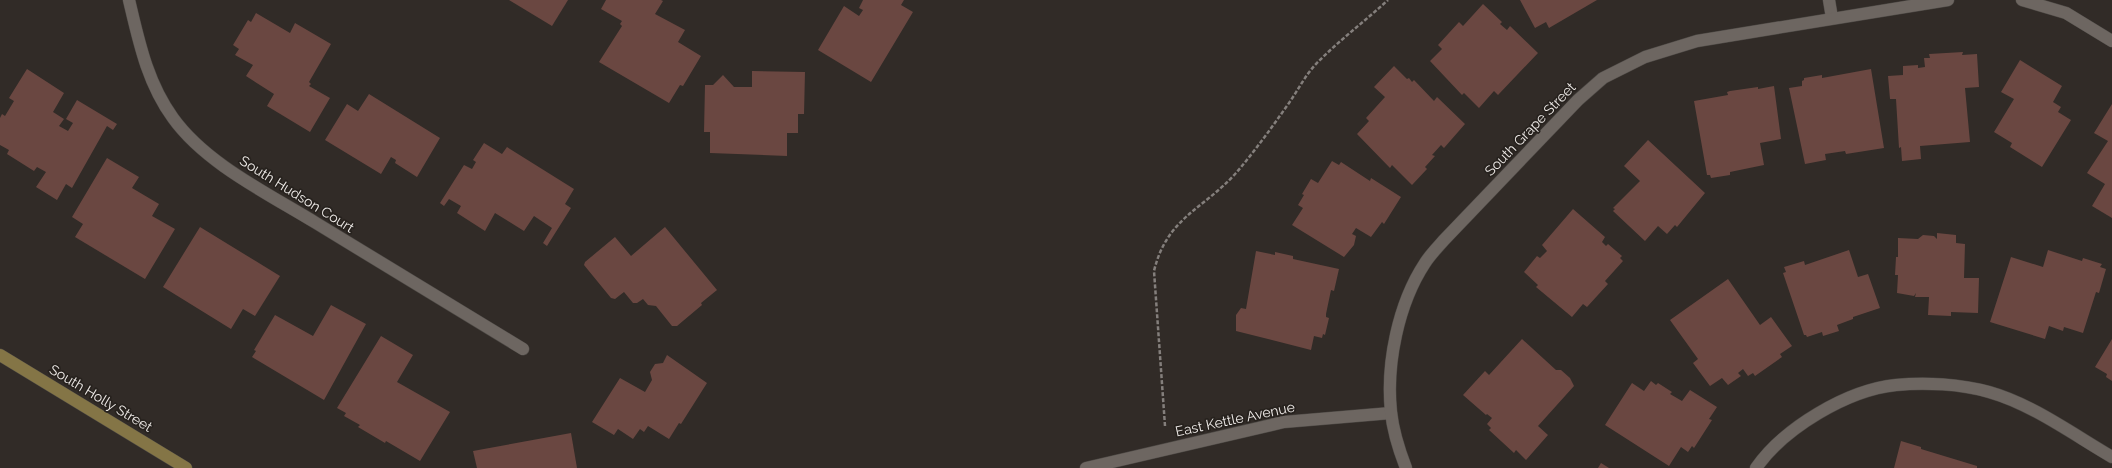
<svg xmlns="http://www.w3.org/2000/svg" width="2112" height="468" font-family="Raleway,sans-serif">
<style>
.building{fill:#6a4741}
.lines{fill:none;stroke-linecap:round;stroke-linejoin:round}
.street-casing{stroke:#4c4844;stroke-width:13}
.secondary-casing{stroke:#4c4844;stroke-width:13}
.path{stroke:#847f7c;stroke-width:2.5;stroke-dasharray:4 2;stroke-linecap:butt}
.street{stroke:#6d6661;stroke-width:12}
.secondary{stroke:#847546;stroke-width:12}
.labels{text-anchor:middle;stroke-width:3.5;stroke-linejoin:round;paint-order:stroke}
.street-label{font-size:14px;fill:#efebe8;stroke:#27221e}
</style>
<rect width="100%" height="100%" fill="#312b27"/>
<g class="building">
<polygon points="509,0 568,0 552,26"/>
<polygon points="606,0 661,0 663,1 655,14 685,30 678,42 701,56 683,86 680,85 669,103 599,62 622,26 620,24 622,21 601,9"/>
<polygon points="863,0 904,0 901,5 913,12 871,82 818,50 844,6 859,16 863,10 859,8"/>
<polygon points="1520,0 1597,0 1549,28 1546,22 1535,28"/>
<polygon points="1483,4 1502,22 1500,24 1507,30 1510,26 1538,53 1498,95 1494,91 1479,108 1464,93 1462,95 1430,61 1442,49 1438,45 1459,22 1463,26"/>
<polygon points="256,13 290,33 295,23 331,44 309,82 311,84 309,86 330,98 310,132 267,106 274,94 246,76 253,65 235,55 239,49 233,45 248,20 251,22"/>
<polygon points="1963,52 1962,55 1977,54 1979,87 1965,88 1970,142 1920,146 1921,159 1902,161 1901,147 1899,148 1896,99 1890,99 1888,76 1903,75 1903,66 1918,65 1918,68 1925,67 1924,58 1930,58 1929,54"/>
<polygon points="2020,60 2062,86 2053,102 2061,107 2058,112 2071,120 2042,167 2010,147 2012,143 1994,132 2014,99 2001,92"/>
<polygon points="1394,66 1407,79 1409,78 1412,82 1414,80 1434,101 1437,97 1465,124 1444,148 1441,145 1432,155 1435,156 1425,167 1427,169 1412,185 1392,165 1390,168 1357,134 1369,121 1366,118 1385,97 1374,87"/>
<polygon points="27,69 64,93 53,112 64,119 59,126 68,131 73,123 66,119 77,100 117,124 113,130 107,126 72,188 66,184 57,200 36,187 46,172 37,167 34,171 7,154 9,150 0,145 0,118 2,114 5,116 14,101 9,98"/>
<polygon points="1871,69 1884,148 1846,154 1845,151 1825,154 1826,160 1805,164 1789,88 1802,86 1802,81 1804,80 1804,78 1822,75 1822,78"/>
<polygon points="752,71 805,72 804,114 798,114 798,133 787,133 787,156 710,153 710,132 704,132 705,85 713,85 723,75 734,87 752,87"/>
<polygon points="1774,86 1781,139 1760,143 1764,165 1730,172 1730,175 1711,178 1710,175 1707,175 1694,101 1728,95 1727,92 1730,91 1758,87 1758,89"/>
<polygon points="369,94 440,138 417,177 395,163 396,160 391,157 381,174 325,140 347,104 358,111"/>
<polygon points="2112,104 2112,218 2092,206 2105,184 2087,173 2108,141 2094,133"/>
<polygon points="1648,140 1705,193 1677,227 1675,225 1667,234 1658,226 1645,241 1613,211 1615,209 1613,208 1640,181 1624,166"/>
<polygon points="484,143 502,154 507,147 574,189 565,204 571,208 547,246 543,243 552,228 534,216 524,231 495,213 485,231 457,213 461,206 449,199 444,206 440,203 464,165 472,169 476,162 473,160"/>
<polygon points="107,158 139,177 132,188 159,204 152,216 175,229 145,279 75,237 83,224 72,217"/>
<polygon points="1332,161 1339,165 1341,162 1370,181 1371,178 1401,197 1384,224 1382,222 1371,237 1356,228 1352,234 1356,236 1354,245 1344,257 1292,225 1303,208 1298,205 1304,195 1302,194 1311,179 1318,183"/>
<polygon points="1573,209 1605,237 1602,242 1606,246 1608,244 1622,256 1620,258 1623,261 1605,281 1608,284 1587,307 1583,304 1572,317 1536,287 1538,285 1524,272 1537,256 1540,258 1547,251 1542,245"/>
<polygon points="200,227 280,276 255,316 243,309 231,329 163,287"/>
<polygon points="665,227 717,290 701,303 702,305 677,326 672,326 656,306 648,305 643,299 637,303 633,303 624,292 615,299 611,298 584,265 585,262 615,237 631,256"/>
<polygon points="1937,233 1956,235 1956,243 1965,244 1964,278 1979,278 1978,313 1951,312 1951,316 1928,315 1929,297 1915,297 1916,293 1914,296 1897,293 1898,275 1895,275 1896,257 1898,257 1898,238 1918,239 1923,235 1934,236 1937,239"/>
<polygon points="1849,250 1858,277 1868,274 1880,308 1853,317 1853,319 1837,325 1839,331 1823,336 1822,332 1807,337 1806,335 1804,335 1783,273 1786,272 1784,267 1804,261 1805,265"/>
<polygon points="2048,250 2082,261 2083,258 2102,264 2100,267 2106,269 2099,293 2096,292 2083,333 2064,327 2063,331 2049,326 2045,339 1990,322 2011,257 2043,267"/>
<polygon points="1256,251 1275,255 1275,252 1293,256 1293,259 1339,269 1334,291 1331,290 1326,314 1326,317 1329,318 1325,335 1323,334 1322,338 1314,336 1311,350 1236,331 1236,315 1241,308 1246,309"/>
<polygon points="1728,279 1760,325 1771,317 1792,346 1780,354 1782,357 1755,376 1753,373 1748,376 1743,369 1738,373 1741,376 1728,385 1722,378 1710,386 1693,363 1698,359 1670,320"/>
<polygon points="331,305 366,324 324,400 252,357 256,351 254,350 275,315 313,336"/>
<polygon points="381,336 413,355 397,382 450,412 420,461 386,441 385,443 358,427 360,425 344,416 346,413 337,408"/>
<polygon points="1522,339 1556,370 1561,370 1570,378 1574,386 1538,426 1548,435 1526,460 1516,450 1514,453 1489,430 1491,428 1487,424 1492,418 1487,414 1486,415 1463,395 1485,371 1489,375"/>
<polygon points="2112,339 2112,381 2106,377 2107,374 2095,367"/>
<polygon points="667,355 707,383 681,424 679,423 669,439 648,426 644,432 640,429 633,439 618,429 614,435 592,422 620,378 645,392 652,380 650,372 655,364 663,363"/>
<polygon points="1651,381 1656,385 1658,383 1672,392 1670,394 1682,401 1690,390 1717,407 1709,419 1712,420 1694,448 1692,446 1688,452 1681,447 1669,466 1605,425 1632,383 1644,391"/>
<polygon points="571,433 577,468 477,468 473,451"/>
<polygon points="1901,441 1921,447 1921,449 1977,466 1977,468 1894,468"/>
<polygon points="1601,463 1609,468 1598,468"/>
</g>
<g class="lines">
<defs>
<g id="street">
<path d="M 129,0 C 139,42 147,82 173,118 C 206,164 269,194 316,223 C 385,265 454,307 523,349"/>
<polyline points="1829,0 1832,18"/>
<polyline points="2022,0 2066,13 2112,41"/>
<polyline points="1086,468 1284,422 1391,413"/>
<path d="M 1406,468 C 1399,450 1393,431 1391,412 C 1386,364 1398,304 1425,263 C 1430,255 1438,247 1444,240 L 1578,100 L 1603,78 L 1645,57 L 1697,41 L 1948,0"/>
<path d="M 1756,468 C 1784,428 1847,390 1896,385 C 1925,382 1961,384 1989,392 C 2032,404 2074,435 2112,457"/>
</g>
<polyline id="secondary" points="0,355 186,468"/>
</defs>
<use href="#street" class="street-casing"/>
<use href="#secondary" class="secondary-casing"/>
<path class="path" d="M 1165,426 L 1154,271 C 1167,217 1204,209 1236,173 C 1255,151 1272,127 1289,103 C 1298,90 1305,76 1315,65 C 1337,42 1364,22 1388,0"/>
<use href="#street" class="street"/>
<use href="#secondary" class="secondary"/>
</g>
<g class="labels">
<g class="street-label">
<text transform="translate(1530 129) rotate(-46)" y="5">South Grape Street</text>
<text transform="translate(297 194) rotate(32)" y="5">South Hudson Court</text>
<text transform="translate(101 398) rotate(31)" y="5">South Holly Street</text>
<text transform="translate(1235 419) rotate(-12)" y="5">East Kettle Avenue</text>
</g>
</g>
</svg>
